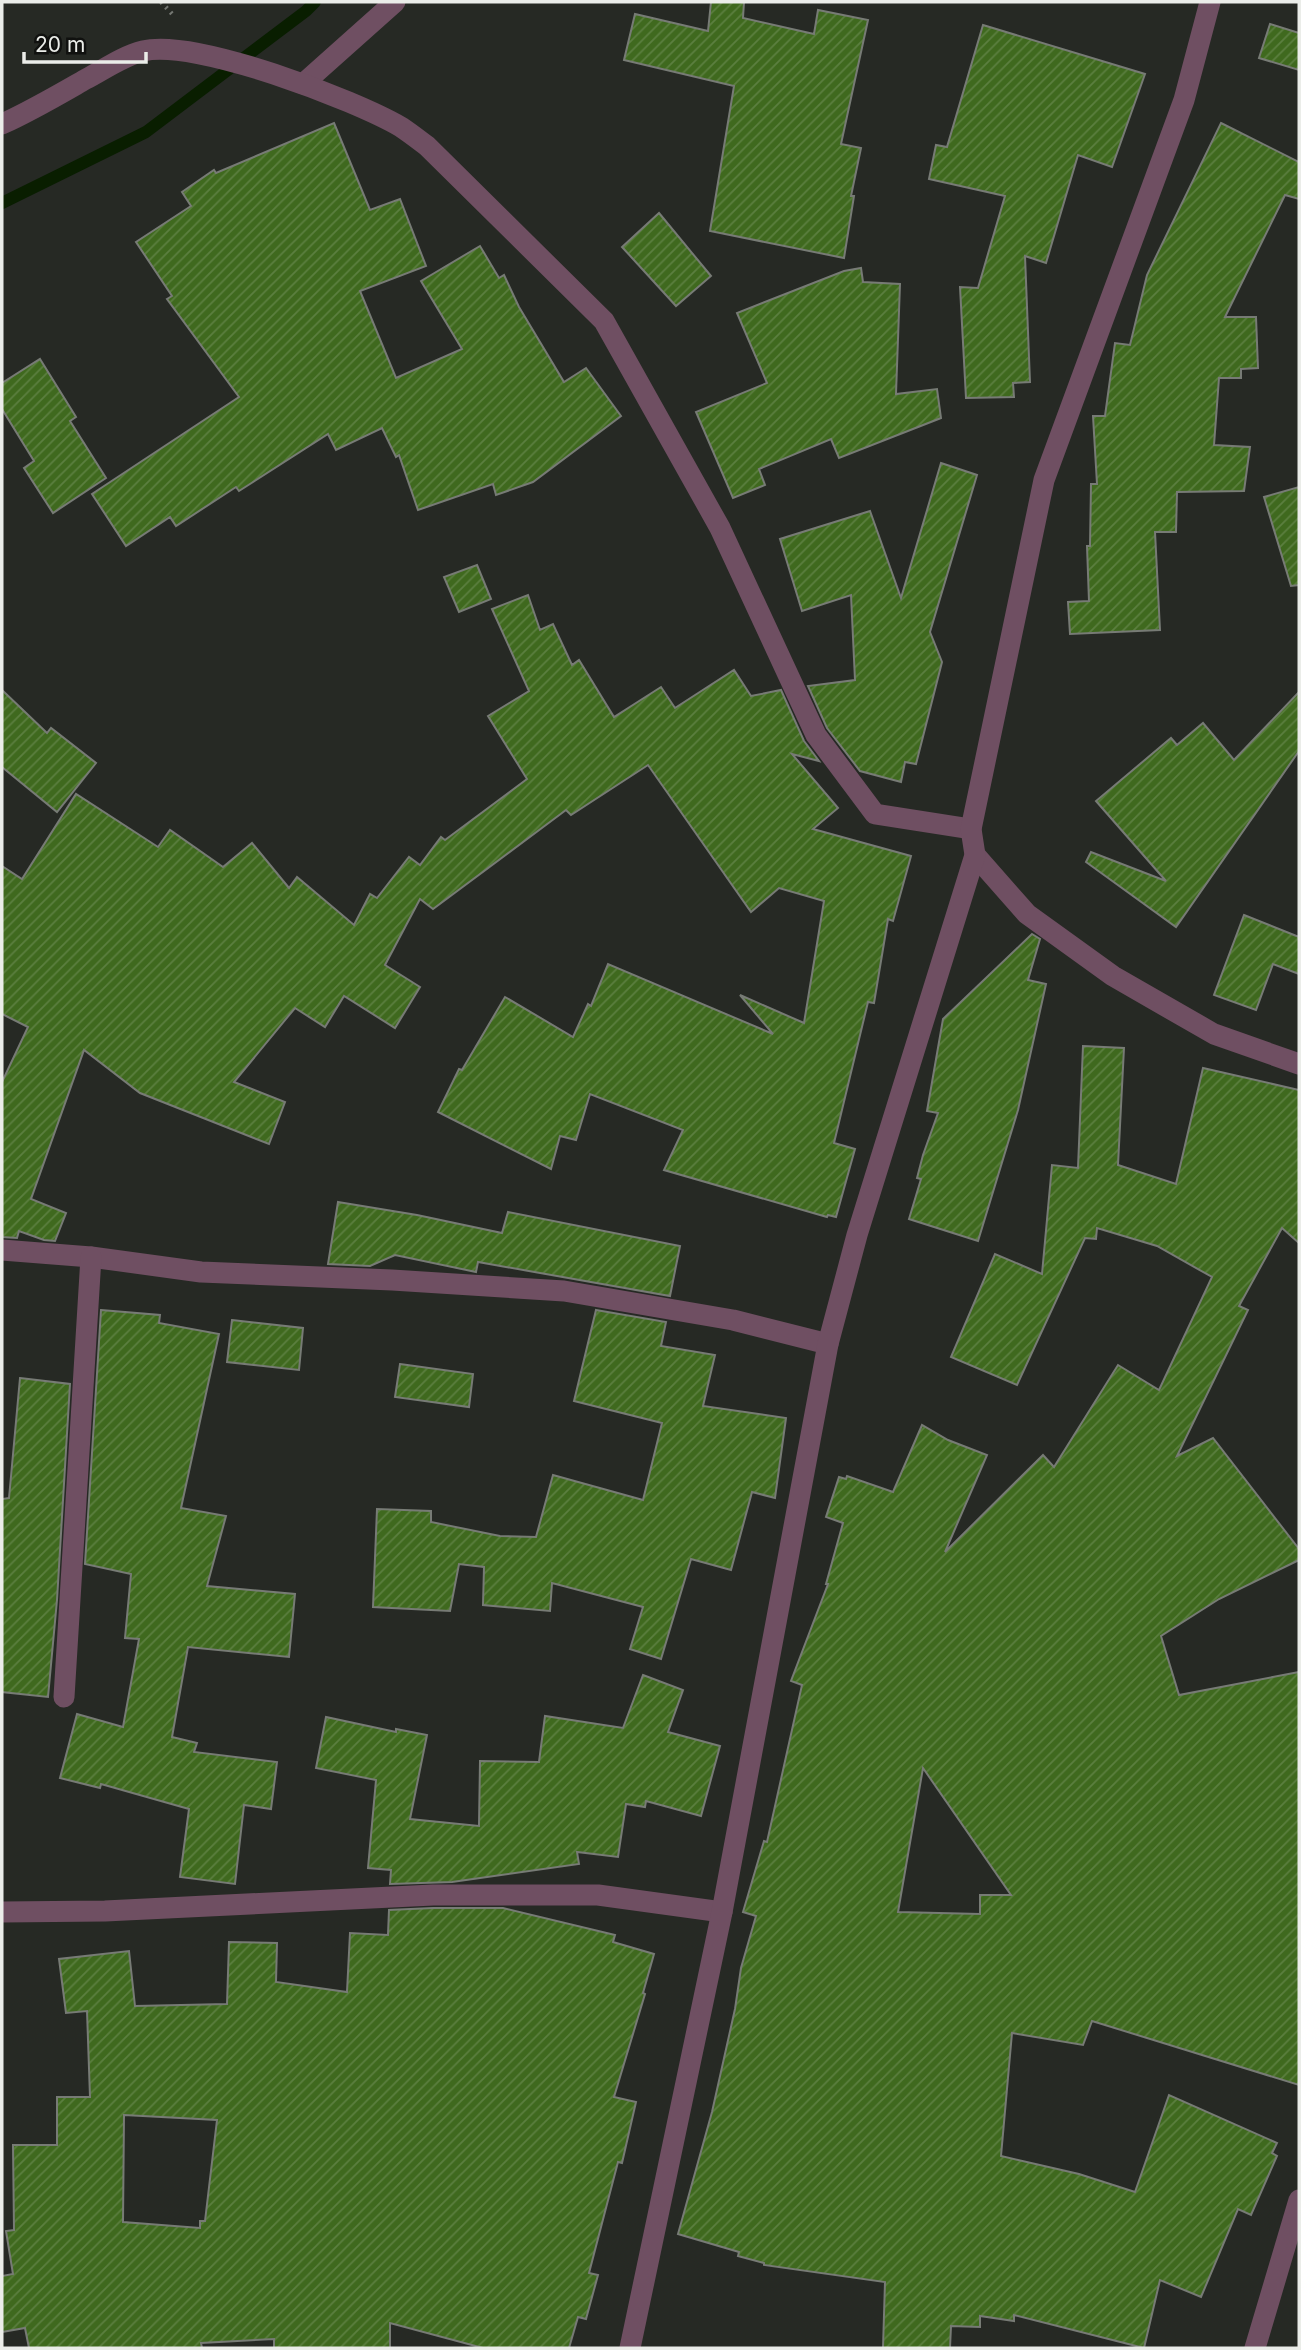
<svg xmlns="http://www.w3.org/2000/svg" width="1301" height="2350" font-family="Inter,sans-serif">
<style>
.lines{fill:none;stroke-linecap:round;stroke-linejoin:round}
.stream{stroke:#091e00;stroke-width:12}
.building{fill:url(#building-hatch);stroke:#777b75;stroke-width:2;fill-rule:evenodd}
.path{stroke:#757873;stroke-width:4.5;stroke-dasharray:2 5;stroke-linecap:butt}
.minor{stroke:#6f4f62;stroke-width:21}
.tertiary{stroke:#6f4f62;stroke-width:21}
</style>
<defs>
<pattern id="building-hatch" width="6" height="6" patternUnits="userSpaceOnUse" patternTransform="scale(1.75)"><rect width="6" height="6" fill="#3f691e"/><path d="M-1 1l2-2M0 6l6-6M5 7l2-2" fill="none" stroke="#5b7f3f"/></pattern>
</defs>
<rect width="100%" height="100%" fill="#262924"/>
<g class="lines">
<polyline class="stream" points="2,203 146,132 306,11 315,2"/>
</g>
<g class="building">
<polygon points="711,2 744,2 743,18 814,34 818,10 868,20 841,144 861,148 851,196 854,196 844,258 710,231 734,86 624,60 635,14 708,31"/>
<polygon points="1270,24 1299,33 1299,70 1259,58"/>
<polygon points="983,25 1145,74 1112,167 1078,155 1046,263 1025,256 1030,382 1013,383 1014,397 966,398 960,287 978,288 1005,196 929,179 936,145 947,147"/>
<polygon points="334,123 370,210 400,199 426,266 360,291 396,378 462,349 421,281 480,246 499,278 504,275 519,307 564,382 586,368 621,416 533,482 496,495 493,484 418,510 399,455 396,457 382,428 336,450 328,434 239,491 236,487 176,526 170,517 126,546 92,494 239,397 167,299 172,296 136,242 191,206 182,192 214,170 216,173"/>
<polygon points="1221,123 1299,162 1299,199 1285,195 1225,317 1256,317 1258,368 1241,369 1241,378 1219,378 1214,445 1250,447 1244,491 1177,492 1176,532 1155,532 1160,630 1070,634 1068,602 1089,601 1087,546 1090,546 1091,484 1097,484 1093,416 1105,416 1115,343 1130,345 1147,275"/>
<polygon points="659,213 711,276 676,306 622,247"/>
<polygon points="861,268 863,282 900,284 896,394 937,389 941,418 839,458 831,439 759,469 765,485 733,498 696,412 767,383 737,313 844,271"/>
<polygon points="40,359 76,417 70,421 106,478 53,513 24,468 34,461 2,409 2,383"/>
<polygon points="941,463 977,475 930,632 942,662 916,764 905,762 901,782 860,771 827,728 808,686 855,680 851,595 802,611 780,539 870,511 901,598"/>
<polygon points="1299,487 1299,585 1291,586 1264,497"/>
<polygon points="477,565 491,599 459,612 444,577"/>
<polygon points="528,595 540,630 553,624 572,665 579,660 614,717 661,687 675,708 734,670 751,696 781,690 804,741 819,761 792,754 838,808 813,829 911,856 893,921 888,919 874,1003 868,1002 834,1143 855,1149 836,1217 828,1215 827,1217 664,1170 683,1130 590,1094 576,1140 560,1136 551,1169 438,1112 459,1069 462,1070 505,997 573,1037 588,1004 591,1006 608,964 773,1034 740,995 804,1023 824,901 779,888 751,912 648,765 571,815 566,810 433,909 420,899 385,965 420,987 395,1028 344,996 325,1027 295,1008 234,1082 285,1102 269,1144 140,1093 84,1050 31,1199 66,1213 55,1241 44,1240 19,1231 17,1238 2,1237 2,1082 28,1027 2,1014 2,866 22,879 76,794 158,847 170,830 223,867 252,843 289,888 297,877 354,925 370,894 377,898 409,857 420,865 441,837 445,840 527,779 488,716 529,691 492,609"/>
<polygon points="2,690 47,733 51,728 96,763 57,812 2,767"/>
<polygon points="1299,692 1299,751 1176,927 1086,862 1091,852 1166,881 1096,801 1171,738 1177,745 1203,723 1234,760"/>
<polygon points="1244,915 1299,937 1299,974 1273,964 1256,1010 1214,995"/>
<polygon points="1032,934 1040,939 1028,980 1046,984 1018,1110 978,1241 909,1219 921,1179 917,1178 923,1155 938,1113 927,1111 943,1019"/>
<path d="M 1083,1046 L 1124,1048 L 1118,1165 L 1176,1184 L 1203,1068 L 1299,1090 L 1299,1243 L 1282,1228 L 1239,1306 L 1248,1310 L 1177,1456 L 1213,1438 L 1299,1549 L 1299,1560 L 1219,1599 L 1161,1636 L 1179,1695 L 1299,1672 L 1299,2085 L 1092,2021 L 1083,2045 L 1012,2033 L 1001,2156 L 1079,2174 L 1135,2192 L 1169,2095 L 1277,2143 L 1272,2153 L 1277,2156 L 1251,2215 L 1238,2209 L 1201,2297 L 1160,2280 L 1144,2348 L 1014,2315 L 1014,2321 L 980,2316 L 980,2327 L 951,2326 L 950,2348 L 883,2348 L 885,2282 L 764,2265 L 764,2263 L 738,2256 L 739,2252 L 678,2234 L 712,2112 L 735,2009 L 741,1968 L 756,1916 L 743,1912 L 764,1841 L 767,1842 L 802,1685 L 791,1681 L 828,1584 L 826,1584 L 843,1523 L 826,1517 L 839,1477 L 846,1479 L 847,1476 L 893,1492 L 922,1425 L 948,1440 L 987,1455 L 945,1552 L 1043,1455 L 1054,1467 L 1118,1365 L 1159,1390 L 1212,1277 L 1157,1246 L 1097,1228 L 1096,1239 L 1085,1238 L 1017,1385 L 951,1357 L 995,1254 L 1042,1274 L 1052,1165 L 1078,1168 ZM 923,1768 L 1011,1895 L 980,1895 L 980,1914 L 898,1912 Z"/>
<polygon points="338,1202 417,1215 502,1233 508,1212 680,1246 670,1296 478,1262 476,1272 395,1255 370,1266 328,1264"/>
<polygon points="101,1310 160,1315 159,1323 219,1334 181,1508 226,1516 207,1586 295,1594 289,1657 188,1647 172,1737 197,1743 194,1752 277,1762 271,1809 244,1805 235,1884 180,1877 189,1809 101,1784 100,1788 60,1778 77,1714 123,1727 139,1639 125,1638 131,1574 85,1564"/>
<polygon points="596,1310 666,1322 661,1346 715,1355 703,1406 786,1418 775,1498 752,1492 731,1570 691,1559 661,1659 630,1649 643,1607 552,1583 550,1611 483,1605 484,1567 459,1564 450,1611 373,1607 377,1509 431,1511 431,1522 500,1536 536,1537 553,1475 643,1500 662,1423 574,1401"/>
<polygon points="232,1320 303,1328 299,1370 227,1362"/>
<polygon points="400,1364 473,1374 469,1407 395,1397"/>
<polygon points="20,1378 70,1384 57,1600 48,1697 2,1692 2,1499 9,1498"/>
<polygon points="643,1675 683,1690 668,1732 720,1746 701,1816 646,1801 645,1807 626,1804 618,1857 577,1852 579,1864 452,1882 390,1884 391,1870 368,1868 376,1780 316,1768 326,1717 396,1732 396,1729 427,1735 410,1819 479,1826 480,1761 539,1762 545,1716 623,1728"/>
<path d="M 433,1908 L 503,1908 L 615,1935 L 613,1942 L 654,1954 L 643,1993 L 645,1994 L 614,2097 L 636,2102 L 622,2163 L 618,2162 L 589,2273 L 598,2275 L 586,2319 L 578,2317 L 569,2348 L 483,2348 L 390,2323 L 390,2348 L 274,2348 L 274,2339 L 201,2343 L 202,2348 L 29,2348 L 25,2328 L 2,2332 L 2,2276 L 13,2274 L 6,2231 L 14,2230 L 13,2145 L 57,2145 L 57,2097 L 90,2097 L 87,2011 L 66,2013 L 59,1959 L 129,1951 L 135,2006 L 227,2004 L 229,1942 L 277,1943 L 276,1982 L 347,1992 L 350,1933 L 388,1935 L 389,1910 ZM 124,2115 L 217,2120 L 205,2221 L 200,2221 L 200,2228 L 123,2222 Z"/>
</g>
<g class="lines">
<polyline class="path" points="161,2 175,17"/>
<g class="minor">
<polyline points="303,84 395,2"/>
<path d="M 2,124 C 31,111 58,95 86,79 C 105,69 123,56 143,51 C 194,38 355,100 401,127 C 410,133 419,140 427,146 L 604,321 L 720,528 L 816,735 L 875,814 L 971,829"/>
<polyline points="975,855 1027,914 1113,976 1214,1034 1299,1064"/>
<polyline points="2,1250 91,1257 201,1272 392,1280 564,1291 733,1320 828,1344"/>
<polyline points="64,1697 91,1257"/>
<polyline points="2,1912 105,1911 433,1895 598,1895 722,1912"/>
<polyline points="1255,2348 1299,2200"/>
</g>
<polyline class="tertiary" points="630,2348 722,1912 828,1344 857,1235 975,855 971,829 1044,480 1184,100 1210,2"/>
</g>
<rect width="1301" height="2350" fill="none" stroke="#ebede9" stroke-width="7"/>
<path d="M24 52v10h122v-10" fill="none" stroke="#ebede9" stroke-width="3.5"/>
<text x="35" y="52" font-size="21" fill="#ebede9" stroke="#10110f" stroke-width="5" paint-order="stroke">20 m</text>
</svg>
